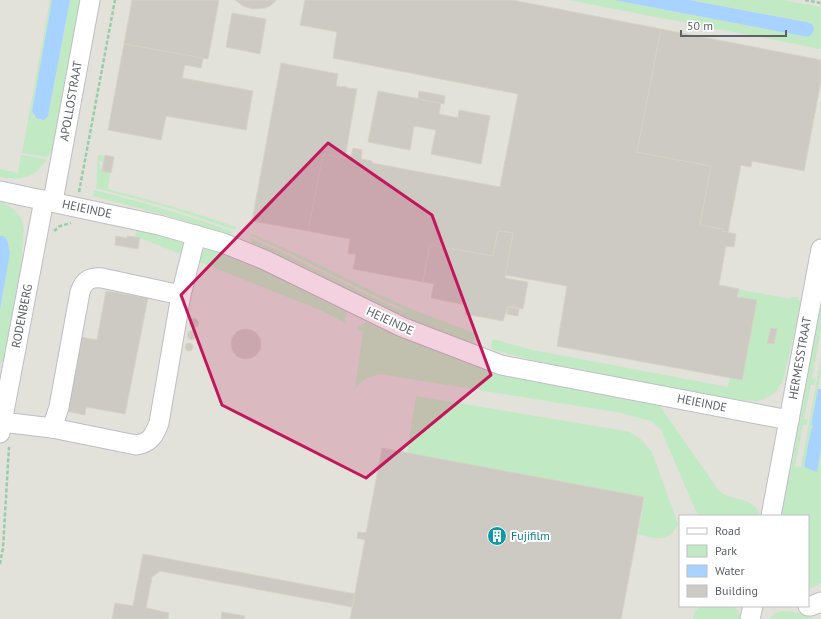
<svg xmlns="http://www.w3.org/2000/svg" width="821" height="619" font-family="'PT Sans',sans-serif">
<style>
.industrial{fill:#e2e1da;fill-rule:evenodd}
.green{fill:#c1eac4}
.water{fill:#a8d2ff}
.building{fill:#cccac3;stroke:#d6d2c4}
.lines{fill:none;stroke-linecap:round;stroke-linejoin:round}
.minor-casing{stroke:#bdbfc6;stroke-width:21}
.path{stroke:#99ccac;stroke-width:2.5;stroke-dasharray:4 2;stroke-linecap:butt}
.minor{stroke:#fff;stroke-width:19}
.marked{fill:#c2185b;fill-opacity:0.2;stroke:#c2185b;stroke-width:3;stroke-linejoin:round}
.labels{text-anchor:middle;stroke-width:4;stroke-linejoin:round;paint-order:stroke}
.street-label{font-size:12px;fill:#5d6168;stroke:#fff}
.culture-label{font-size:12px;fill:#0d838f;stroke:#fff;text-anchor:start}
</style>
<rect width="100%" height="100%" fill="#f1f0e6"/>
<path class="industrial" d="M 0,0 L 821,0 L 821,619 L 0,619 ZM 680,516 L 808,516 L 808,606 L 680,606 Z"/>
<g class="green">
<polygon points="50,0 52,0 32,111 34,116 44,119 48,116 70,0 83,0 53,149 48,157 22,153"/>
<polygon points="568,0 614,0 808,37 813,33 814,29 811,23 689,0 782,0 821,7 821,49"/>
<path d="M 21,155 L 47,159 C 34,179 22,180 0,177 L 0,169 L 18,173 Z"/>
<path d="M 98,155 L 105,156 L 103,162 L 98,161 L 102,171 L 110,173 L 108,189 C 151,200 193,212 236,227 L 235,230 L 173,209 L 96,188 Z"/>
<path d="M 94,190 C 142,202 188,215 234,232 L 227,235 L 169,216 L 93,196 Z"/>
<path d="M 0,202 C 9,205 19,212 22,221 C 25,230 23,240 22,249 C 21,286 12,323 5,360 L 0,364 L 0,310 L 10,253 L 7,239 L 3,236 L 0,236 Z"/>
<polygon points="137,227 182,240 183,255 145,240 135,237"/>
<path d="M 252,234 L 298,254 L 376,293 L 411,309 L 477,334 L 475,341 L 471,343 L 395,314 L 252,245 L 250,238 C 302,260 351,289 403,311 L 404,309 C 352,287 303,258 251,236 Z"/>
<polygon points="205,247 275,276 346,312 345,323 320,310 197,261 202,250"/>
<polygon points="715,285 791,299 791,297 797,297 801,303 783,381 776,392 764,399 756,401 739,400 708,395 556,366 493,350 491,346 493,339 533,350 728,387 736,338"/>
<polygon points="821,299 821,329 812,378 816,379 814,385 811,385 804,419 808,420 807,425 803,425 795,466 801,467 821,357 821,373 811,425 813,426 812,429 811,429 804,467 817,471 821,450 821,583 808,590 808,516 781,516 792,464"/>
<path d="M 366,322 C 413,343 462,362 512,375 C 560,388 610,396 660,406 L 719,491 C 732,502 755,496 760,516 L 698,516 L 661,430 L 651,421 L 621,413 L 380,374 C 370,377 360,380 355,389 L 363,332 L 356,329 Z"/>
<path d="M 416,396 L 630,432 L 642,440 L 652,452 L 678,524 C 670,543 655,539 638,534 L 645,498 L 407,453 Z"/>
<polygon points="700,606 734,606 742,617 742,619 693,619 694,613"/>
<path d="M 783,611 C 793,612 805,613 813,619 L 770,619 L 775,613 Z"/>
</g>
<g class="water">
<polygon points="52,0 70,0 48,116 44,120 36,118 32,111"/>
<path d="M 614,0 L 689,0 L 811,23 C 816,28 814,34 808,37 Z"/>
<polygon points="0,236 3,236 7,239 10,253 0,310"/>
<polygon points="818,389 821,389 821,450 817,472 804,467 811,429 812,429 813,426 811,425"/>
</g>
<g class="building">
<polygon points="132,0 219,0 208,59 124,44"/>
<polygon points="235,0 277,0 270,6 265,8 253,9 243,6"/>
<polygon points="305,0 512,0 661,29 637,152 711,166 700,225 723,229 723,231 736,234 734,247 726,246 719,285 739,289 737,297 757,300 742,380 557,346 567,286 505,275 513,233 498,231 493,256 430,245 423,282 353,269 356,254 348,254 350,239 308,231 323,154 350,159 353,148 362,150 361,159 372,161 372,163 500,187 518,94 333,58 337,32 300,25"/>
<polygon points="232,13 266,19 260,54 226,47"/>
<polygon points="661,29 821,60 821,81 804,171 752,161 751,167 741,165 728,232 723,231 723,229 700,225 711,166 637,152"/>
<polygon points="124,44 203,58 201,68 185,65 182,78 253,91 246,130 166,116 161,140 108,130"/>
<polygon points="281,63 338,74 336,86 347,87 347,88 356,89 357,88 345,158 323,154 308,231 252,221"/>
<polygon points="378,91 441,103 439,114 458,118 459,110 490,116 481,164 431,154 436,130 414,126 410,150 368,142"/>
<polygon points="419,91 445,96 444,104 418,99"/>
<polygon points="105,155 114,157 111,173 102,171"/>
<polygon points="498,231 513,233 505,278 528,282 523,309 508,306 503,321 465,314 467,305 431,298 434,284 423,282 430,245 493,256"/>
<polygon points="116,236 127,238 127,236 140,238 138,249 115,245"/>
<polygon points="106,291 148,298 125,414 86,407 85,415 66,411 81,337 97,340"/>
<polygon points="508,307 519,309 518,316 507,314"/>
<circle cx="194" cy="323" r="4.5"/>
<polygon points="771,328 777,329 774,344 767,343"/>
<circle cx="246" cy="344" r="15"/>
<circle cx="192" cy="335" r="4.5"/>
<circle cx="189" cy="347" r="4"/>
<polygon points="382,448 644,497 621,619 350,619 365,540 357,538 358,532 366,533"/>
<polygon points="143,554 355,594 352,607 160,571 152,577 146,608 169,613 168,619 112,619 115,603 133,606"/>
<polygon points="222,612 245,616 244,619 221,619"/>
</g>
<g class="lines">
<defs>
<g id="minor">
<polyline points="0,191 159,225 223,243 265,260 402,327 501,365 789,420"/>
<polyline points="53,201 90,0"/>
<path d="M 2,422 L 52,428 L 136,445 C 150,443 154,436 159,423 L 181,295 L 196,235"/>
<path d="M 52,428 L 59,407 L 80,292 C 84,280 90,277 102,278 L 181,295"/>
<polyline points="0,433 44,200"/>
<polyline points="771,516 821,249"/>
<polyline points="808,606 811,606 821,602"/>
<polyline points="750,619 753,606"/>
</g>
</defs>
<use href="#minor" class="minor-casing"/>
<g class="path">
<polyline points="805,0 821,3"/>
<polyline points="79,192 115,0"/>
<polyline points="54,231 60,226 71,223"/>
<polyline points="0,564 3,548 9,447"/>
</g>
<use href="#minor" class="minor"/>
</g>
<path class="marked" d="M 328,143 L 432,215 L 491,375 L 366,478 L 222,405 L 181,295 Z"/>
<defs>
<symbol id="building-disc" viewBox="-11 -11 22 22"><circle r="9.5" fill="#0f9aa8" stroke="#fff"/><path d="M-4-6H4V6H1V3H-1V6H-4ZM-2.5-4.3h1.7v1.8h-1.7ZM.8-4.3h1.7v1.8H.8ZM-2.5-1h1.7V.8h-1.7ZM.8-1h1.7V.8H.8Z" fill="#fff"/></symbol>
</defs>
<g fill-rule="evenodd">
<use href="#building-disc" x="486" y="525" width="22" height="22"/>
</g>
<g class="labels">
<g class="street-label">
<text transform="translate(71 101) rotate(-80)" y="4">APOLLOSTRAAT</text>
<text transform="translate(87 209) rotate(12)" y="4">HEIEINDE</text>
<text transform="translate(22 316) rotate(-79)" y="4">RODENBERG</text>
<text transform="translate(390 321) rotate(25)" y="4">HEIEINDE</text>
<text transform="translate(800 358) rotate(-80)" y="4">HERMESSTRAAT</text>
<text transform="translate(702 403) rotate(11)" y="4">HEIEINDE</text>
</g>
<g class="culture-label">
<text x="511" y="540">Fujifilm</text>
</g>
</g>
<rect x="679" y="515" width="130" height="92" fill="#ffffff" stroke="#bec0c3"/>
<rect x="687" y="528" width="20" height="6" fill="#ffffff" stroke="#bec0c3"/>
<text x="715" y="535" font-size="12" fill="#5d6168">Road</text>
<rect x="687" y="545" width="20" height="12" fill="#c1eac4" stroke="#bec0c3"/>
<text x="715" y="555" font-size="12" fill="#5d6168">Park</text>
<rect x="687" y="565" width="20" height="12" fill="#a8d2ff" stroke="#bec0c3"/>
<text x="715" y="575" font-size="12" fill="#5d6168">Water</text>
<rect x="687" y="585" width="20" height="12" fill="#cccac3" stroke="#bec0c3"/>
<text x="715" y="595" font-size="12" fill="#5d6168">Building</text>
<path d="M681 30v6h105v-6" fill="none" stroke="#5d6168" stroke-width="2"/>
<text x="687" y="30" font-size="12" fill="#5d6168" stroke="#ffffff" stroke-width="3" paint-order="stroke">50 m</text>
</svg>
